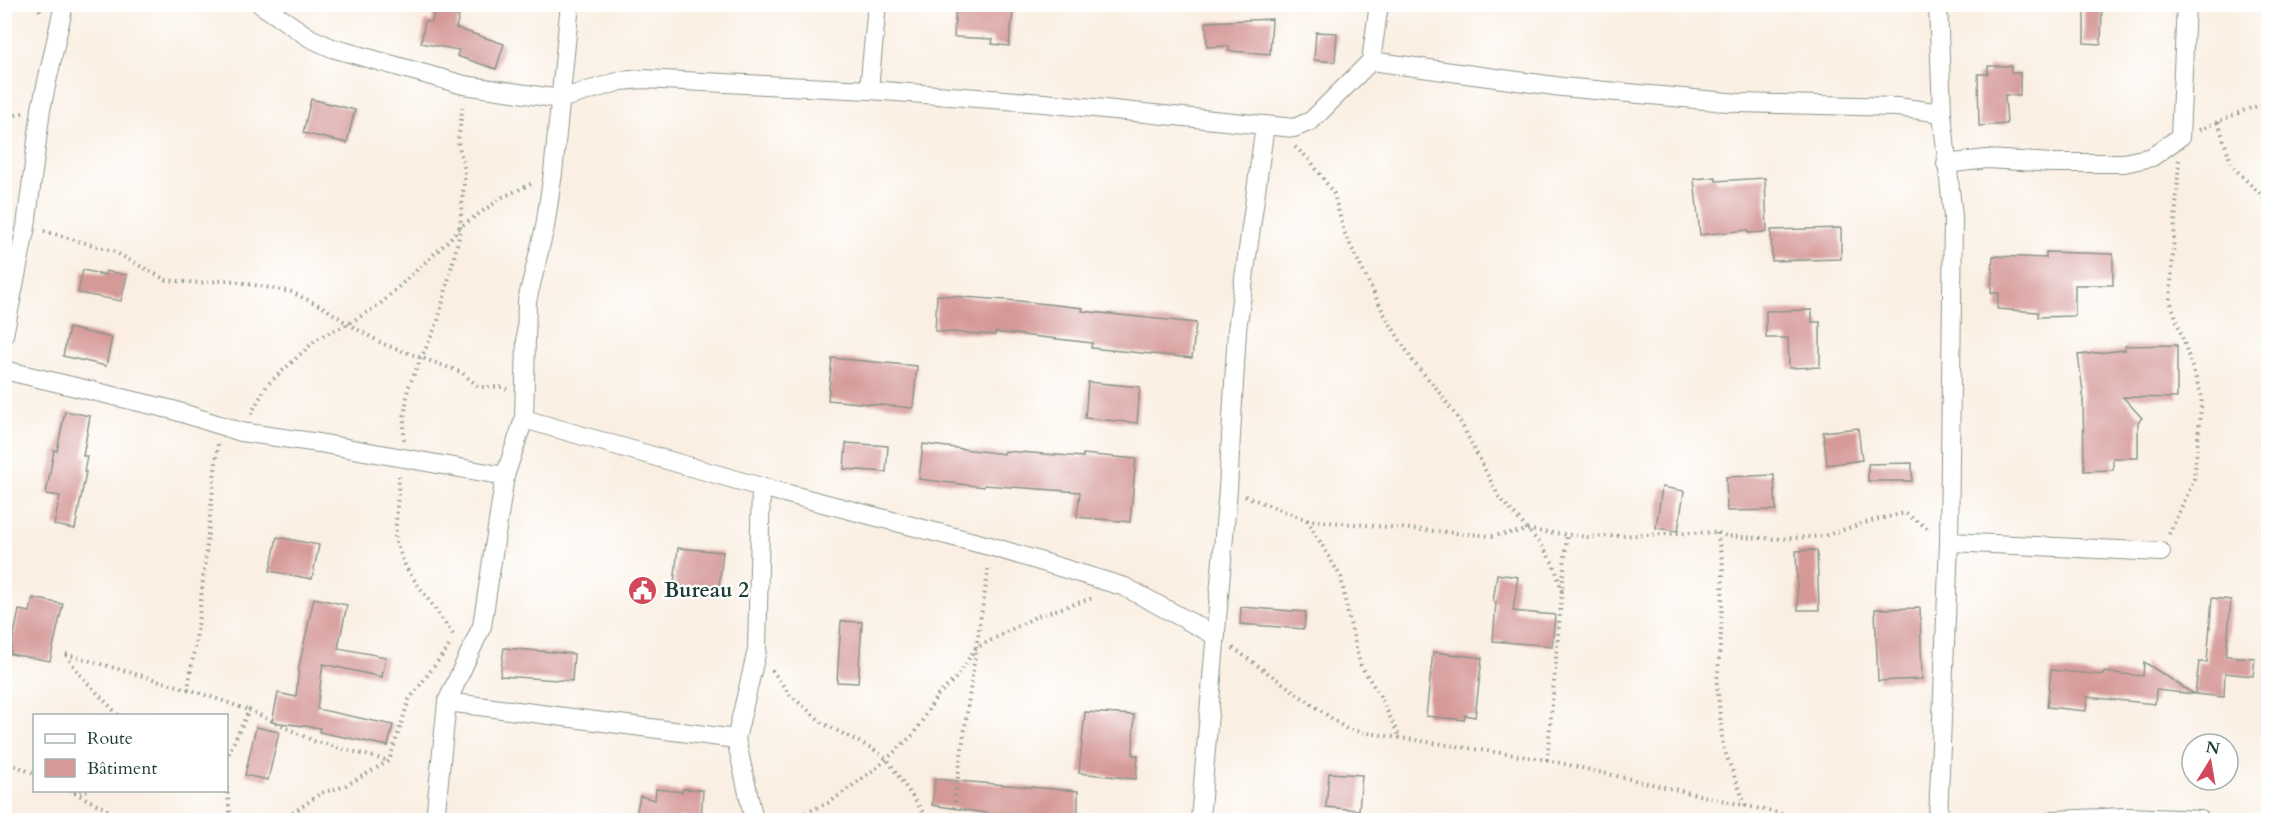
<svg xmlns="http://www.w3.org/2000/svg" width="2273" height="825" font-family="Cardo,serif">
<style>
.building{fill:#d59a98}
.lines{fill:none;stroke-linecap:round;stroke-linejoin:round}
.minor-casing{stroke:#8c968b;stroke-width:20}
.path{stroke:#8c968b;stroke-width:4;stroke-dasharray:1.5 4.5;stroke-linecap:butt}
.minor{stroke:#fff;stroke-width:18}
.labels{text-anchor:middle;stroke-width:4.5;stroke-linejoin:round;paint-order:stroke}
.poi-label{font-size:21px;font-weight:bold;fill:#1f3d34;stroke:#fff;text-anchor:start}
</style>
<rect width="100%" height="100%" fill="#fff"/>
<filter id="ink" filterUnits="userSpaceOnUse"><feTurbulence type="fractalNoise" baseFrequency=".0167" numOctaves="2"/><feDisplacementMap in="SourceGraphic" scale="12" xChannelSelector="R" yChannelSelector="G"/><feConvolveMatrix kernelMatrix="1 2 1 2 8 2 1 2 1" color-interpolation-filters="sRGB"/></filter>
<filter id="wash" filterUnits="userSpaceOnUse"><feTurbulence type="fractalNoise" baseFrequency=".008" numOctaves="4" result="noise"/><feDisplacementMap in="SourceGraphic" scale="24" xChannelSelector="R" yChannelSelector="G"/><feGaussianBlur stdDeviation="1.35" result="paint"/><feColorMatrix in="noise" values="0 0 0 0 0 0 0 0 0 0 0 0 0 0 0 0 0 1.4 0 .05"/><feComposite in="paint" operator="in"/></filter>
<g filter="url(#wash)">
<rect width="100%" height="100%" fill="#faefe2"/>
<g id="blocks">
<g class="building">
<polygon points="956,4 1014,4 1009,46 992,44 993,39 954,37"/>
<polygon points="2084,4 2102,4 2101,44 2084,43"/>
<polygon points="434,11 459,16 456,28 504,44 496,69 457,56 459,50 421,43 425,21 432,22"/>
<polygon points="1272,19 1270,54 1229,51 1229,46 1207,47 1206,22"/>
<polygon points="1316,32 1337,33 1335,62 1314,60"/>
<polygon points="1988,66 2011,66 2011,73 2020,73 2020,95 2005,95 2007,124 1979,126 1978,74 1988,74"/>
<polygon points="311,99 355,110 347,143 303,133"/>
<polygon points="1716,177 1716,181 1765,178 1767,232 1748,233 1748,230 1700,235 1694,179"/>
<polygon points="1841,228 1841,259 1772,261 1771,230"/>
<polygon points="2046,252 2113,254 2113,285 2075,285 2075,316 2038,317 2038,312 1997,309 1999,293 1991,293 1993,256 2046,258"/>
<polygon points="83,270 105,275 106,271 127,275 121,301 78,293"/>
<polygon points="937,295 1019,301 1083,308 1082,311 1196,323 1192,358 1091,348 1092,343 995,332 995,335 935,331"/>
<polygon points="1812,310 1812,322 1820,322 1820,367 1789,368 1788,338 1766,338 1766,311"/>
<polygon points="69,328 112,338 106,366 63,356"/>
<polygon points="2177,345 2177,398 2123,397 2142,418 2138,422 2138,458 2113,458 2113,470 2084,471 2083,391 2078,355 2125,350 2125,346"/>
<polygon points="832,358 917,366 913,408 828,400"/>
<polygon points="1088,382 1140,387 1137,423 1085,418"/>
<polygon points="65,411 90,416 83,456 87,456 84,472 86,472 75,529 54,525 60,496 46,494 54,450 57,451"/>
<polygon points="1858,428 1862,460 1827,465 1823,432"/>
<polygon points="846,443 888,446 886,472 844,469"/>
<polygon points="923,444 1004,454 1005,451 1083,457 1083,454 1136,459 1130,522 1077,517 1080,492 984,485 984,487 919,479"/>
<polygon points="1912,463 1912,481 1868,481 1868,464"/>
<polygon points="1774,475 1776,510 1727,511 1726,477"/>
<polygon points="1662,487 1684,491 1678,531 1656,528"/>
<polygon points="277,537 319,545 312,579 270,571"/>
<polygon points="678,548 723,552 718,596 673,592"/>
<polygon points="1817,550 1819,610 1798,610 1796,551"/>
<polygon points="1497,574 1518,577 1513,611 1555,615 1552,646 1493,641 1496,602 1493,602"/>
<polygon points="33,598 63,604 50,661 10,654 19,610 30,612"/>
<polygon points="314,598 347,605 338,648 386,657 382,677 323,664 317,709 393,725 388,746 319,732 320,728 272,722 278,693 296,697 299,666"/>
<polygon points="2212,598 2231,600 2226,656 2255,658 2253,676 2225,673 2224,697 2195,694 2199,662 2207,662"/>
<polygon points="1241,607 1306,612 1304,629 1240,624"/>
<polygon points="1920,608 1922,679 1878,681 1875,609"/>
<polygon points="841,621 862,622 858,683 837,682"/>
<polygon points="504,648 574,654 572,681 500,676"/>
<polygon points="1433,652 1482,658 1475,717 1465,715 1464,720 1426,716"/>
<polygon points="2144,662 2194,694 2156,690 2155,704 2087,697 2086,711 2047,707 2051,670 2103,675 2104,672 2143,676"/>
<polygon points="1085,712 1134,715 1133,755 1138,755 1136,779 1079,773"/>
<polygon points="256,727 279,732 268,780 245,775"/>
<polygon points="1329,773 1362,775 1359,810 1326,807"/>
<polygon points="935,779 1078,791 1078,820 992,820 992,814 932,805"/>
<polygon points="656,789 682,792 683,789 703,790 701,819 679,817 678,820 635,820 640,796 655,800"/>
</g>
</g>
</g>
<g filter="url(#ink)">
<use href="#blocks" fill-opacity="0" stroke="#8c968b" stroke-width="1.5"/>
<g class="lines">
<defs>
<g id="minor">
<polyline points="260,4 310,38 332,48 464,85 560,99 621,81 642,79 869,90 1044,103 1294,128 1311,121 1371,61 1379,4"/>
<polyline points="1938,4 1942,113 1953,217 1949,542 1938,820"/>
<polyline points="1371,61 1562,87 1739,103 1897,107 1942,113"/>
<polyline points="869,90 877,4"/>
<polyline points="1946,164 1987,159 2052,163 2124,163 2152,157 2180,137 2186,4"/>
<polyline points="4,335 26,226 41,109 64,4"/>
<polyline points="4,370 173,410 241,432 319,443 505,476"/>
<polyline points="524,419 761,487 993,547 1125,587 1216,636"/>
<polyline points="1949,542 2161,552"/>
<polyline points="447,702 736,739"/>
<polyline points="435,820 447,702 482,626 505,476 524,419 527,301 545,227 553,173 570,4"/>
<polyline points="754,820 736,739 757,650 761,487"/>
<polyline points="1200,820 1228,489 1237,330 1265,125"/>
<polyline points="2053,820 2127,817 2201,820"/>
</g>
</defs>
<use href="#minor" class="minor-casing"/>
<g class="path">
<polyline points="37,4 41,13"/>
<polyline points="4,118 23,113"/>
<polyline points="2218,122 2232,166 2268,202"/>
<polyline points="2199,130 2245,110 2268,103"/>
<polyline points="1295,147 1310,160 1334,194 1344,232 1384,314 1414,363 1436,388 1461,423 1499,497 1542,546 1554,565 1562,591"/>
<polyline points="44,231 113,251 166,280 199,283 228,280 291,292 325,308 348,324 383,344 461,372 479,387 502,387 507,389"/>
<polyline points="251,414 267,385 317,339 348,324 379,305 448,241 460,227 503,197 531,184"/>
<polyline points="404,440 404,419 408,388 438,321 459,237 465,172 458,142 463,103"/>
<polyline points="399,476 395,540 406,568 455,637"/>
<polyline points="1245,496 1307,520 1492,536 1529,530 1588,537 1717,532 1726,536 1777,539 1824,536 1871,521 1905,513 1930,530"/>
<polyline points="1307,520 1341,577 1347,610 1360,664 1380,696 1399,736"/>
<polyline points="1717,533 1723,565 1721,635 1717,683 1723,747 1746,806"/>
<polyline points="2169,534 2194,480 2202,397 2170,300 2179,160"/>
<polyline points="1233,648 1348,730 1547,760 1808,820"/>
<polyline points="66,654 188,689 198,626 218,443"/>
<polyline points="66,655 81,676 119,716"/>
<polyline points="772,670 789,694 824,724 873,749 887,759 928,820"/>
<polyline points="188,689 249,710"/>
<polyline points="226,759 249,710 314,741 389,761"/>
<polyline points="4,760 34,774"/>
<polyline points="1547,760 1567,534"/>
<polyline points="226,781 231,820"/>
<polyline points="69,790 104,808 123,820"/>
<polyline points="74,793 88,790"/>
<polyline points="283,820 321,793 345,786 389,761 409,700 449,646"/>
<polyline points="789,820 830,802 879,766 915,733 936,697 956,678 976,648 1037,616 1093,598"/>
<polyline points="952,820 976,648 989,566"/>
</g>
<use href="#minor" class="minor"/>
</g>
</g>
<defs>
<symbol id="civic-disc" viewBox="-11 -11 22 22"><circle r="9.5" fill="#d1495b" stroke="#fff"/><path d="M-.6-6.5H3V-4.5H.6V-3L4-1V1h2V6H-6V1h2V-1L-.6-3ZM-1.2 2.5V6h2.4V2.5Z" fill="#fff"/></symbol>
</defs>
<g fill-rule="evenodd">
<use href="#civic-disc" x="626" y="574" width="33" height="33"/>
</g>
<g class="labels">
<g class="poi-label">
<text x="664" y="597">Bureau 2</text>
</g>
</g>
<rect width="2273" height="825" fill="none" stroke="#fff" stroke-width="24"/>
<rect x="33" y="714" width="195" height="78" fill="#ffffff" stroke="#a5b1ae" stroke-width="1.5"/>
<rect x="45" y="734" width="30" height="9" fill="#ffffff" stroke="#a5b1ae" stroke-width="1.5"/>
<text x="87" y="744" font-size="18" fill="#1f3d34">Route</text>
<rect x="45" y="759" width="30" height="18" fill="#d59a98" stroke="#a5b1ae" stroke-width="1.5"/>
<text x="87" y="774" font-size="18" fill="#1f3d34">Bâtiment</text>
<g transform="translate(2210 762) rotate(11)"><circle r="28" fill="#ffffff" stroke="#a5b1ae" stroke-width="1.5"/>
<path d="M0-4.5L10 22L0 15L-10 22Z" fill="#d1495b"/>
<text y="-9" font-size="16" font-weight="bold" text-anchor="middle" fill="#1f3d34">N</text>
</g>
</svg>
